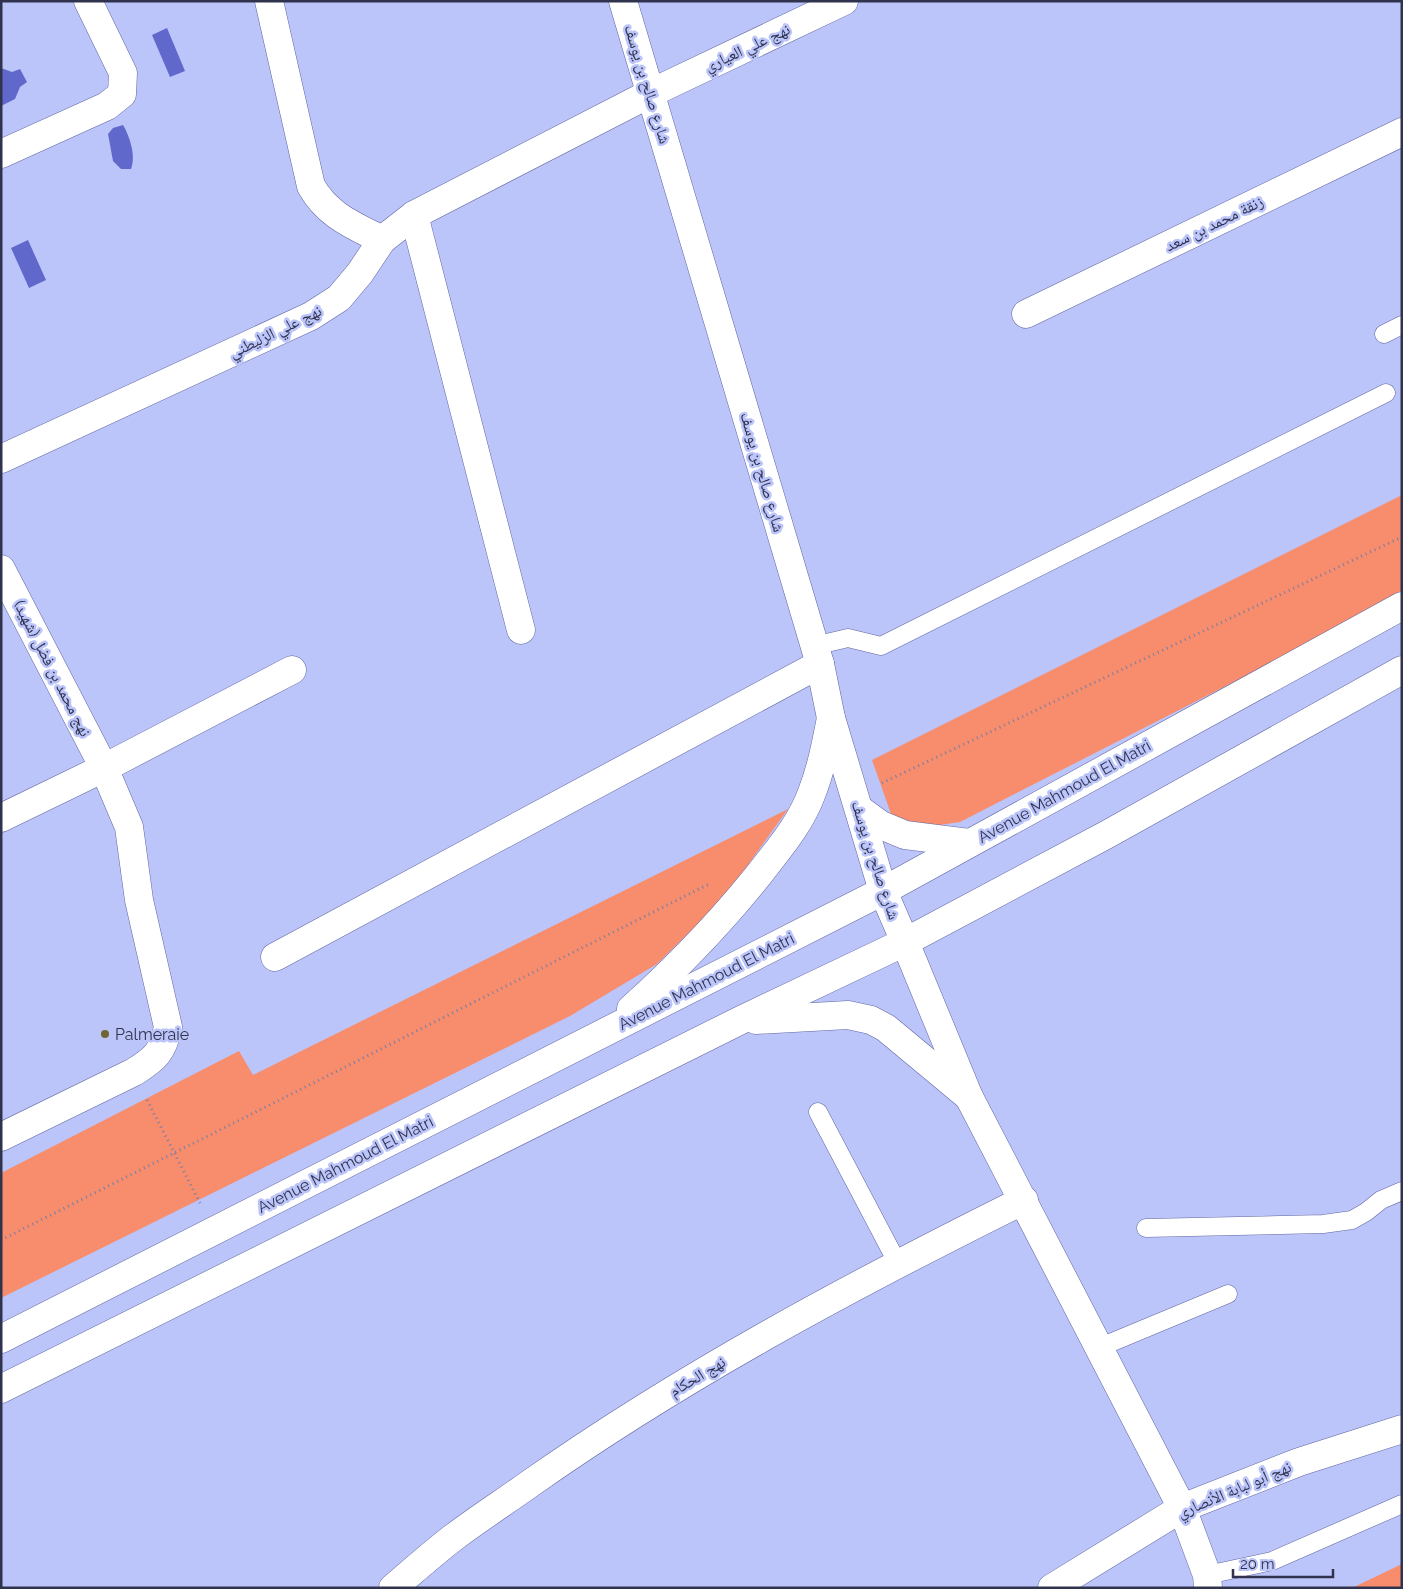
<svg xmlns="http://www.w3.org/2000/svg" width="1403" height="1589" font-family="Raleway,'Noto Naskh Arabic',sans-serif">
<style>
.green{fill:#f78d6d}
.water{fill:#6168cc}
.lines{fill:none;stroke-linecap:round;stroke-linejoin:round}
.lane-casing{stroke:#5f66a2;stroke-width:19}
.street-casing{stroke:#5f66a2;stroke-width:29}
.secondary-casing{stroke:#5f66a2;stroke-width:29}
.highway-casing{stroke:#5f66a2;stroke-width:29}
.path{stroke:#777da5;stroke-width:3;stroke-dasharray:1 4;stroke-linecap:butt}
.lane{stroke:#fff;stroke-width:18}
.street{stroke:#fff;stroke-width:28}
.secondary{stroke:#fff;stroke-width:28}
.highway{stroke:#fff;stroke-width:28}
.poi-dot{fill:#706532;stroke:#bcc5fa;stroke-width:2}
.labels{text-anchor:middle;stroke-width:5;stroke-linejoin:round;paint-order:stroke}
.street-label{font-size:16px;fill:#30334e;stroke:#bcc5fa}
.poi-label{font-size:16px;fill:#30334e;stroke:#bcc5fa;text-anchor:start}
</style>
<rect width="100%" height="100%" fill="#bcc5fa"/>
<g class="green">
<polygon points="1402,495 1402,596 960,822 921,828 891,814 872,760"/>
<polygon points="788,809 724,898 657,964 570,1016 1,1298 1,1173 239,1051 253,1075"/>
<polygon points="1402,1564 1402,1588 1352,1588"/>
</g>
<g class="water">
<polygon points="167,28 185,71 170,77 152,35"/>
<polygon points="1,68 12,72 20,69 27,82 20,87 15,99 1,106"/>
<path d="M 123,125 C 130,137 136,156 131,169 L 121,169 L 113,161 L 108,134 L 113,128 Z"/>
<polygon points="28,240 46,280 29,288 11,248"/>
</g>
<g class="lines">
<defs>
<g id="lane">
<polyline points="1384,334 1402,325"/>
<polyline points="814,646 848,638 881,646 1386,393"/>
<polyline points="818,1112 898,1264"/>
<polyline points="1146,1228 1323,1224 1352,1220 1366,1212 1381,1200 1402,1191"/>
<polyline points="1098,1348 1228,1294"/>
<polyline points="1207,1575 1272,1561 1402,1504"/>
</g>
<g id="street">
<path d="M 269,1 L 311,186 C 328,216 353,225 382,240"/>
<polyline points="1,154 107,106 122,94 123,73 88,1"/>
<polyline points="414,215 521,630"/>
<polyline points="1026,314 1402,132"/>
<polyline points="1,459 311,316 339,298 360,273 382,240 414,215 651,93 844,1"/>
<path d="M 1,569 L 104,768 L 129,827 L 139,900 L 168,1027 C 163,1052 155,1059 134,1072 L 1,1137"/>
<polyline points="1,818 104,768 292,670"/>
<polyline points="905,942 969,1097 1182,1508 1207,1575 1208,1588"/>
<polyline points="275,957 820,664"/>
<path d="M 393,1588 C 413,1571 433,1553 454,1537 C 478,1519 504,1502 528,1485 C 684,1375 853,1285 1024,1200"/>
<polyline points="1052,1588 1182,1508 1299,1462 1402,1429"/>
</g>
<polyline id="secondary" points="623,1 820,664 831,718 883,891 905,942"/>
<g id="highway">
<polyline points="859,809 881,825 905,835 969,843"/>
<path d="M 631,1009 C 682,963 729,914 771,859 C 786,840 802,819 811,795 C 821,770 826,744 831,718"/>
<polyline points="756,1020 848,1015 871,1020 886,1028 969,1097"/>
<polyline points="1,1339 883,891 1402,606"/>
<polyline points="1,1389 739,1021 905,942 1106,835 1402,670"/>
</g>
</defs>
<use href="#lane" class="lane-casing"/>
<use href="#street" class="street-casing"/>
<use href="#secondary" class="secondary-casing"/>
<use href="#highway" class="highway-casing"/>
<g class="path">
<polyline points="882,783 1402,537"/>
<polyline points="147,1100 200,1203"/>
<polyline points="1,1240 709,884"/>
</g>
<use href="#lane" class="lane"/>
<use href="#street" class="street"/>
<use href="#secondary" class="secondary"/>
<use href="#highway" class="highway"/>
</g>
<circle class="poi-dot" cx="105" cy="1034" r="5"/>
<g class="labels">
<g class="street-label">
<text transform="translate(747 47) rotate(-25)" y="6">نهج علي العياري</text>
<text transform="translate(648 84) rotate(73)" y="6">شارع صالح بن يوسف</text>
<text transform="translate(1214 223) rotate(-26)" y="6">زنقة محمد بن سعد</text>
<text transform="translate(275 331) rotate(-26)" y="6">نهج علي الزليطني</text>
<text transform="translate(763 472) rotate(74)" y="6">شارع صالح بن يوسف</text>
<text transform="translate(53 668) rotate(63)" y="6">نهج محمد بن فضل (شهيد)</text>
<text transform="translate(1064 791) rotate(-29)" y="6">Avenue Mahmoud El Matri</text>
<text transform="translate(876 860) rotate(72)" y="6">شارع صالح بن يوسف</text>
<text transform="translate(706 981) rotate(-27)" y="6">Avenue Mahmoud El Matri</text>
<text transform="translate(345 1164) rotate(-27)" y="6">Avenue Mahmoud El Matri</text>
<text transform="translate(697 1376) rotate(-31)" y="6">نهج الحكام</text>
<text transform="translate(1234 1489) rotate(-23)" y="6">نهج أبو لبابة الأنصاري</text>
</g>
<g class="poi-label">
<text x="115" y="1040">Palmeraie</text>
</g>
</g>
<rect width="1403" height="1589" fill="none" stroke="#30334e" stroke-width="5"/>
<path d="M1233 1569v8h100v-8" fill="none" stroke="#30334e" stroke-width="2.5"/>
<text x="1240" y="1569" font-size="15" fill="#30334e" stroke="#bcc5fa" stroke-width="4" paint-order="stroke">20 m</text>
</svg>
